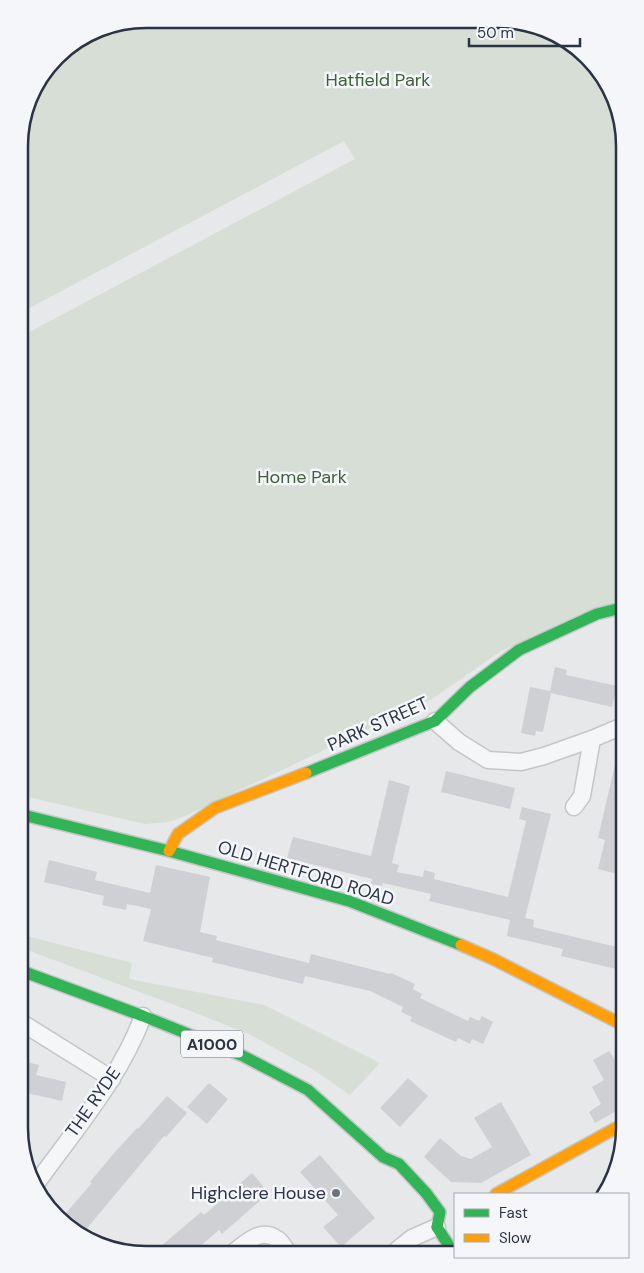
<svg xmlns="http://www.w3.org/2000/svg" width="644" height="1273" font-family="'DM Sans',sans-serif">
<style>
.green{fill:#d6ded6}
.building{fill:#ced0d3}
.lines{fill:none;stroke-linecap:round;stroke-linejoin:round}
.street-casing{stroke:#c4c6c8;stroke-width:19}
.fast-casing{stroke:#c4c6c8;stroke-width:14}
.slow-casing{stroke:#c4c6c8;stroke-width:14}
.street{stroke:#f5f6f7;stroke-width:16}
.fast{stroke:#30b455;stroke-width:11}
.slow{stroke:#ff9f0a;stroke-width:11}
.poi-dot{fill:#6c737f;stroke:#f4f6f9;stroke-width:2}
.labels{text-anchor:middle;stroke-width:5;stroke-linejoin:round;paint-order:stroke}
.shield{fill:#f4f6f9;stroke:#676e7b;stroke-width:1}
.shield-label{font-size:16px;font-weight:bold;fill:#2b3445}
.park-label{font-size:18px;fill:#3f6138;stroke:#f4f6f9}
.street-label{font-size:18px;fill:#2b3445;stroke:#f4f6f9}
.poi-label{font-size:18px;fill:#2b3445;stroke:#f4f6f9;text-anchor:end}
.rim{fill:none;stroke:#2b3445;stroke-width:2.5}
</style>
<rect width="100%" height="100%" fill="#e6e8ea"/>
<g class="green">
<polygon points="145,19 523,21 582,50 619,105 625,145 625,597 501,651 432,699 185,816 168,822 145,824 19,795 20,337 355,159 344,141 20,313 20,129 32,89 62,50 97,28"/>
<polygon points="19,934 132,963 129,979 264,1005 380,1063 350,1095 314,1070 249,1034 188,1010 19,947"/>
</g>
<g class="building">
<polygon points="555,667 567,670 566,675 617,686 612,707 551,693 543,732 536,731 535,736 521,733 530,687 550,691"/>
<polygon points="620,743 625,744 625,819 618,851 625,853 625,876 598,869 605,840 598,838"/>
<polygon points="446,771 515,788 510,809 441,792"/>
<polygon points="389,780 410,786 392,863 399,865 397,872 423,877 424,870 435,873 434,879 508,897 526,821 519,819 522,807 551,814 525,918 534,920 533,927 625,949 625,971 561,956 563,949 507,936 510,920 429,901 431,894 383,883 382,886 371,884 372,879 287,858 293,837 371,856"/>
<polygon points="49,860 97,872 95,880 150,893 156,865 210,877 200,932 217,936 216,940 309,963 311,954 390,974 391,973 415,984 413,989 422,994 420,998 468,1021 470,1017 479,1021 482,1016 493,1022 483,1044 472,1039 470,1044 458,1038 456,1042 410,1021 412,1017 401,1012 403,1007 370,991 305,976 303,984 212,962 213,958 143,941 151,909 127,904 126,910 102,905 104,896 44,882"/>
<polygon points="625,1041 625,1108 618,1110 595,1123 589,1112 601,1104 592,1087 604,1080 593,1060 609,1051 615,1060"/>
<polygon points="19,1060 39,1065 36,1075 66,1082 62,1101 23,1092 27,1077 19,1075"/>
<polygon points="408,1078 428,1096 400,1127 380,1108"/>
<polygon points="209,1083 228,1099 207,1124 187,1107"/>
<polygon points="167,1096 187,1113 166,1137 164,1136 83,1233 62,1223 60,1220 92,1183 90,1182 115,1152 137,1128 138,1129"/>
<polygon points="501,1102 531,1155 481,1183 451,1182 424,1157 440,1138 461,1156 471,1159 492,1147 474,1118"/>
<polygon points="320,1155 375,1218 341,1247 323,1227 338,1215 300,1172"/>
<polygon points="252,1173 269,1193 222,1234 219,1230 193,1252 153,1253 201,1212 204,1215"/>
</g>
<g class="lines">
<defs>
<g id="street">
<polyline points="435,721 459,742 488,760 521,762 544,756 592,739 625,725"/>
<polyline points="574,807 582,796 592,739"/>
<polyline points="19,1021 112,1079"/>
<path d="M 36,1184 C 73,1132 121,1077 143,1016"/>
<polyline points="397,1250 412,1238 437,1227"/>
<path d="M 234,1252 C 246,1243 261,1227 277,1239 C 281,1241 284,1247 287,1251"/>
</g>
<g id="fast">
<polyline points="306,773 435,721 470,687 519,650 597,614 625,607"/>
<polyline points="19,814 169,851 349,901 461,945"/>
<polyline points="19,970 143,1016 243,1056 308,1090 383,1157 399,1164 426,1193 440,1212 437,1227"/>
<polyline points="437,1227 451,1249"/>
</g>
<g id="slow">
<polyline points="169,851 178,834 215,808 306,773"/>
<polyline points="461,945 493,959 625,1026"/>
<polyline points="496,1194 625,1123"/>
</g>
</defs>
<use href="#street" class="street-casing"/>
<use href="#fast" class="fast-casing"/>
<use href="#slow" class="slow-casing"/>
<use href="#street" class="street"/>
<use href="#fast" class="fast"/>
<use href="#slow" class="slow"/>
</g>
<circle class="poi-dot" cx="336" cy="1193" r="5"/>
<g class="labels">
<rect class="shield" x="181" y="1030.5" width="62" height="27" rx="4"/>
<g class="shield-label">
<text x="212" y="1050">A1000</text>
</g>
<g class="park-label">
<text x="378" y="86">Hatfield Park</text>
<text x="302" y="483">Home Park</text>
</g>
<g class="street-label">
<text transform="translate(378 724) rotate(-24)" y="6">PARK STREET</text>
<text transform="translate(306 873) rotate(17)" y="6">OLD HERTFORD ROAD</text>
<text transform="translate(93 1102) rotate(-55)" y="6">THE RYDE</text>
</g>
<g class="poi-label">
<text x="326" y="1199">Highclere House</text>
</g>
</g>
<path d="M0 0H644V1273H0ZM146 28H498A118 118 0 0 1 616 146V1128A118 118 0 0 1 498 1246H146A118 118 0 0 1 28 1128V146A118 118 0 0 1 146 28Z" fill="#f4f6f9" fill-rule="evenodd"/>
<path class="rim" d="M146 28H498A118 118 0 0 1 616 146V1128A118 118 0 0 1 498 1246H146A118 118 0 0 1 28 1128V146A118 118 0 0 1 146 28Z"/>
<rect x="454" y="1193" width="175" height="65" fill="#f4f6f9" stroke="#a4a8b1"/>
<rect x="464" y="1209" width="25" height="8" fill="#30b455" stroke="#a4a8b1"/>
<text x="499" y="1218" font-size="15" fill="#2b3445">Fast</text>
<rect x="464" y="1234" width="25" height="8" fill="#ff9f0a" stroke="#a4a8b1"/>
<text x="499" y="1243" font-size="15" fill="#2b3445">Slow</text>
<path d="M469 38v8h111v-8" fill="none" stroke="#2b3445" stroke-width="2.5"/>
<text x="477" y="38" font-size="15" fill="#2b3445" stroke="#f4f6f9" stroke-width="4" paint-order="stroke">50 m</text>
</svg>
